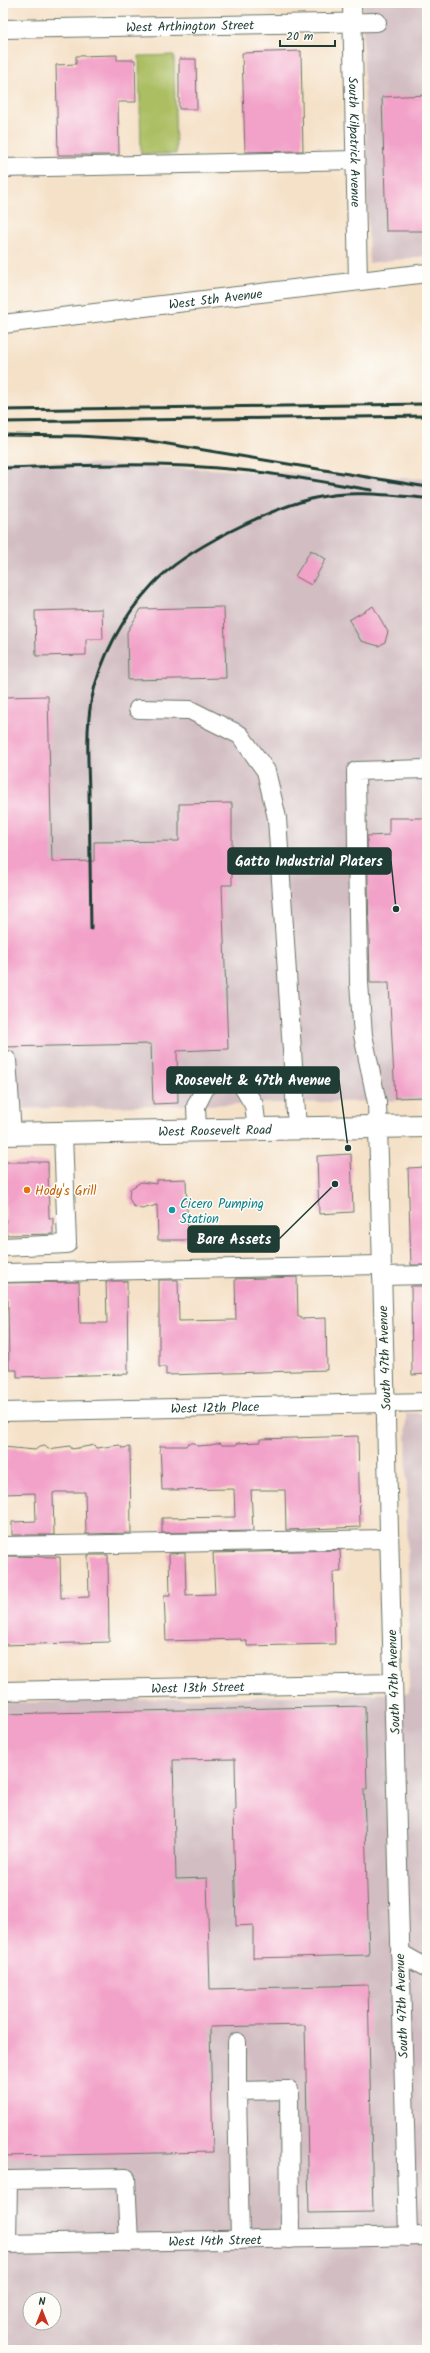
<svg xmlns="http://www.w3.org/2000/svg" width="430" height="2353" font-family="Kalam,sans-serif">
<style>
.industrial{fill:#d2bec2;fill-rule:evenodd}
.green{fill:#abbe62;stroke:#657e4b}
.building{fill:#f2a1c8}
.lines{fill:none;stroke-linecap:round;stroke-linejoin:round}
.minor-casing{stroke:#6a7668;stroke-width:20}
.major-casing{stroke:#6a7668;stroke-width:24}
.minor{stroke:#fff;stroke-width:18}
.major{stroke:#fff;stroke-width:22}
.rail{stroke:#1f3d34;stroke-width:3}
.food-dot{fill:#e8710a;stroke:#fdfcf7;stroke-width:1.5}
.culture-dot{fill:#0f9aa8;stroke:#fdfcf7;stroke-width:1.5}
.labels{text-anchor:middle;stroke-width:3;stroke-linejoin:round;paint-order:stroke}
.street-label{font-size:13px;fill:#1f3d34;stroke:#fdfcf7}
.food-label{font-size:13px;fill:#c56008;stroke:#fdfcf7;text-anchor:start}
.culture-label{font-size:13px;fill:#0d838f;stroke:#fdfcf7;text-anchor:start}
.leader{fill:none;stroke:#1f3d34;stroke-width:1.5}
.callout-dot{fill:#1f3d34;stroke:#fdfcf7;stroke-width:1.5}
.callout{fill:#1f3d34;stroke:#1f3d34;stroke-width:1.5}
.callout-label{font-size:14px;text-anchor:middle;font-weight:bold;fill:#fff}
</style>
<rect width="100%" height="100%" fill="#fdfcf7"/>
<filter id="ink" filterUnits="userSpaceOnUse"><feTurbulence type="fractalNoise" baseFrequency=".025" numOctaves="2"/><feDisplacementMap in="SourceGraphic" scale="8" xChannelSelector="R" yChannelSelector="G"/><feConvolveMatrix kernelMatrix="1 2 1 2 8 2 1 2 1" color-interpolation-filters="sRGB"/></filter>
<filter id="wash" filterUnits="userSpaceOnUse"><feTurbulence type="fractalNoise" baseFrequency=".012" numOctaves="4" result="noise"/><feDisplacementMap in="SourceGraphic" scale="16" xChannelSelector="R" yChannelSelector="G"/><feGaussianBlur stdDeviation="0.9" result="paint"/><feColorMatrix in="noise" values="0 0 0 0 0 0 0 0 0 0 0 0 0 0 0 0 0 1.4 0 .05"/><feComposite in="paint" operator="in"/></filter>
<g filter="url(#wash)">
<rect width="100%" height="100%" fill="#f5e1c8"/>
<g class="industrial">
<polygon points="362,3 427,3 427,256 369,263"/>
<polygon points="3,460 427,479 427,1100 3,1109"/>
<path d="M 406,1413 L 427,1413 L 427,2350 L 3,2350 L 3,1703 L 409,1693 ZM 30,2299 L 54,2299 L 54,2323 L 30,2323 Z"/>
</g>
<polygon class="green" points="174,55 176,154 141,154 139,56"/>
<g id="blocks">
<g class="building">
<polygon points="301,51 303,151 245,152 242,53"/>
<polygon points="117,55 117,60 135,60 136,102 118,102 119,155 58,155 56,65 76,64 76,56"/>
<polygon points="179,59 196,59 197,109 179,109"/>
<polygon points="427,95 427,231 386,231 382,97"/>
<polygon points="311,550 326,559 311,585 295,576"/>
<polygon points="373,606 388,632 385,642 379,646 361,641 349,620"/>
<polygon points="224,607 226,678 128,680 127,632 141,609"/>
<polygon points="102,609 103,639 86,639 86,655 36,656 35,611"/>
<polygon points="48,696 52,862 94,861 94,842 179,841 179,804 232,803 232,885 222,885 228,1049 177,1051 178,1103 153,1104 151,1044 3,1047 3,697"/>
<polygon points="389,818 427,818 427,1097 395,1098 389,983 370,983 367,836 389,835"/>
<polygon points="351,1154 353,1212 319,1214 317,1156"/>
<polygon points="5,1162 48,1162 49,1218 53,1218 53,1234 6,1235"/>
<polygon points="427,1167 427,1265 411,1265 408,1168"/>
<polygon points="186,1179 188,1240 158,1240 157,1205 142,1209 133,1206 129,1198 130,1189 141,1182 157,1184 157,1180"/>
<polygon points="297,1277 298,1317 301,1317 301,1319 326,1318 327,1370 166,1375 166,1367 159,1367 159,1280 178,1280 179,1321 233,1320 236,1320 235,1279"/>
<polygon points="106,1281 127,1281 128,1374 17,1377 17,1370 9,1370 8,1300 3,1300 3,1283 79,1282 80,1323 107,1323"/>
<polygon points="411,1286 427,1286 427,1374 412,1375"/>
<polygon points="358,1436 360,1527 286,1530 285,1490 251,1490 253,1531 162,1533 162,1518 235,1517 234,1489 162,1490 160,1446 186,1446 188,1443 194,1443 197,1446 211,1445 220,1443 222,1445 236,1445 238,1443 260,1442 260,1439"/>
<polygon points="95,1445 97,1448 120,1445 122,1448 130,1447 131,1533 86,1534 85,1492 56,1492 53,1493 54,1535 12,1535 12,1522 36,1521 35,1493 3,1494 3,1447 35,1450 39,1447 45,1446 48,1449 70,1446 72,1449"/>
<polygon points="340,1550 341,1572 333,1572 335,1644 247,1646 247,1641 241,1641 241,1639 166,1641 164,1595 170,1595 169,1554 185,1553 186,1595 215,1594 213,1553"/>
<polygon points="88,1555 108,1555 109,1642 3,1645 3,1556 60,1557 61,1598 89,1597"/>
<polygon points="365,1706 367,1789 364,1789 369,1955 253,1958 253,1925 236,1926 233,1810 236,1810 235,1759 173,1760 176,1879 207,1878 210,1989 368,1985 373,2212 309,2213 305,2025 210,2027 213,2152 3,2156 3,1714"/>
</g>
</g>
</g>
<g filter="url(#ink)">
<use href="#blocks" fill-opacity="0" stroke="#6a7668" stroke-width="1"/>
<g class="lines">
<defs>
<g id="minor">
<path id="s1" d="M 352,3 L 358,281"/>
<path id="s2" d="M 3,29 L 377,22"/>
<polyline points="3,168 355,160"/>
<path id="s3" d="M 3,324 L 427,273"/>
<polyline points="138,709 190,710 240,735 266,771 277,818 297,1128"/>
<polyline points="7,1060 12,1134"/>
<polyline points="197,1130 196,1106 208,1082 239,1080 254,1105 257,1129"/>
<polyline points="3,1247 67,1244 63,1133"/>
<polyline points="3,1273 381,1265"/>
<polyline points="382,1276 427,1275"/>
<path id="s4" d="M 3,1412 L 427,1402"/>
<polyline points="3,1546 389,1539"/>
<path id="s5" d="M 3,1691 L 393,1683"/>
<polyline points="400,1953 427,1968"/>
<polyline points="237,2042 237,2091"/>
<polyline points="408,2237 379,1158 377,1103 363,1035 359,983 356,771 427,769"/>
<polyline points="240,2240 237,2091 289,2090 290,2239"/>
<path id="s6" d="M 3,2244 L 427,2236"/>
<polyline points="7,2244 8,2180 126,2178 129,2242"/>
</g>
<g id="major">
<path id="s7" d="M 3,1134 L 427,1126"/>
</g>
</defs>
<use href="#minor" class="minor-casing"/>
<use href="#major" class="major-casing"/>
<use href="#minor" class="minor"/>
<use href="#major" class="major"/>
<g class="rail">
<polyline points="3,410 427,404"/>
<polyline points="3,422 427,416"/>
<polyline points="3,435 79,436 144,440 427,487"/>
<path d="M 3,468 C 82,465 161,462 240,470 C 284,474 328,483 372,490"/>
<path d="M 91,929 C 90,883 90,837 89,791 C 88,761 86,731 91,702 C 100,658 123,616 153,584 C 186,549 268,509 315,498 C 350,490 388,495 423,498"/>
</g>
</g>
</g>
<circle class="food-dot" cx="27" cy="1190" r="4"/>
<circle class="culture-dot" cx="172" cy="1210" r="4"/>
<g class="labels">
<g class="street-label">
<text dy="5" stroke="none"><textPath href="#s2" startOffset="187">West Arthington Street</textPath></text>
<text dy="5" stroke="none"><textPath href="#s1" startOffset="139">South Kilpatrick Avenue</textPath></text>
<text dy="5" stroke="none"><textPath href="#s3" startOffset="214">West 5th Avenue</textPath></text>
<text dy="5" stroke="none"><textPath href="#s7" startOffset="212">West Roosevelt Road</textPath></text>
<text transform="translate(384 1358) rotate(-92)" y="5">South 47th Avenue</text>
<text dy="5" stroke="none"><textPath href="#s4" startOffset="212">West 12th Place</textPath></text>
<text transform="translate(393 1682) rotate(-92)" y="5">South 47th Avenue</text>
<text dy="5" stroke="none"><textPath href="#s5" startOffset="195">West 13th Street</textPath></text>
<text transform="translate(401 2006) rotate(-92)" y="5">South 47th Avenue</text>
<text dy="5" stroke="none"><textPath href="#s6" startOffset="212">West 14th Street</textPath></text>
</g>
<g class="food-label">
<text x="35" y="1195">Hody's Grill</text>
</g>
<g class="culture-label">
<text x="180" y="1208">Cicero Pumping<tspan x="180" dy="15">Station</tspan></text>
</g>
</g>
<path class="leader" d="M396 909L391 861M348 1148L339 1080M335 1184L279 1239"/>
<g class="callout-dot">
<circle cx="396" cy="909" r="4"/>
<circle cx="348" cy="1148" r="4"/>
<circle cx="335" cy="1184" r="4"/>
</g>
<g class="callout">
<rect x="228" y="848" width="163" height="26" rx="4"/>
<rect x="167" y="1067" width="172" height="26" rx="4"/>
<rect x="188" y="1226" width="91" height="26" rx="4"/>
</g>
<g class="callout-label">
<text x="309" y="866">Gatto Industrial Platers</text>
<text x="253" y="1085">Roosevelt &amp; 47th Avenue</text>
<text x="234" y="1244">Bare Assets</text>
</g>
<rect width="430" height="2353" fill="none" stroke="#fdfcf7" stroke-width="16"/>
<g transform="translate(42 2311)"><circle r="19" fill="#fdfcf7" stroke="#a4b0a9"/>
<path d="M0-3L7 15L0 10L-7 15Z" fill="#c8321e"/>
<text y="-6" font-size="11" font-weight="bold" text-anchor="middle" fill="#1f3d34">N</text>
</g>
<path d="M280 40v6h55v-6" fill="none" stroke="#1f3d34" stroke-width="2"/>
<text x="286" y="40" font-size="12" fill="#1f3d34" stroke="#fdfcf7" stroke-width="3" paint-order="stroke">20 m</text>
</svg>
